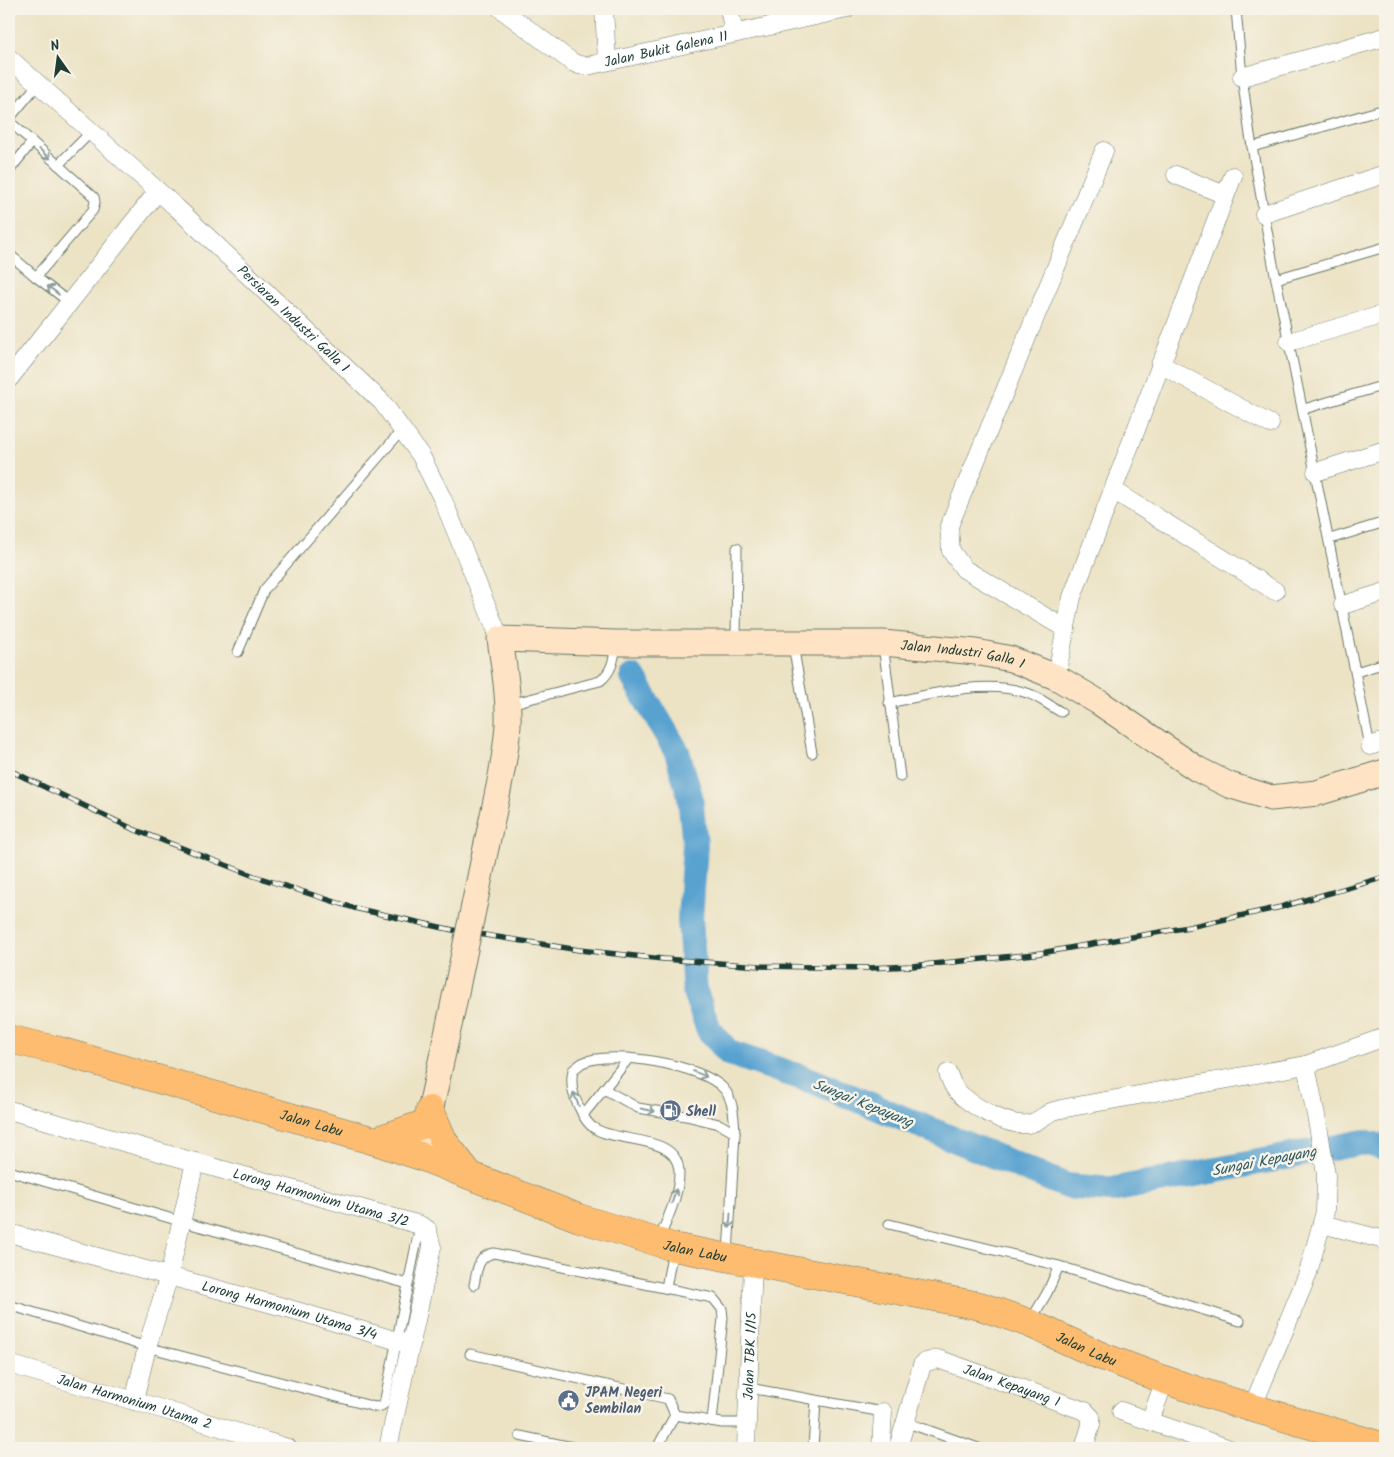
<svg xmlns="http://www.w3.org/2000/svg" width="1394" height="1457" font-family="Kalam,sans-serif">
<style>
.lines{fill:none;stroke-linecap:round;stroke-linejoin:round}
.river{stroke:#59a2d0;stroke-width:26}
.service-casing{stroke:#677767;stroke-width:11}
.minor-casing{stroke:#677767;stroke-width:19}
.secondary-casing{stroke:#677767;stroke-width:27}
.primary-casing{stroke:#677767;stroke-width:29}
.service{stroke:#fff;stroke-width:9}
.minor{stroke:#fff;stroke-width:18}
.secondary{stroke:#fee4c5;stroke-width:25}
.primary{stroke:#fdbc6f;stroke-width:28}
.rail-casing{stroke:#1f3d34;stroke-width:5.5}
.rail{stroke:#f7f3e8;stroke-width:4;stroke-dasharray:11;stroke-linecap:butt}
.secondary-bridge-casing{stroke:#677767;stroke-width:27;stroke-linecap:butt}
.secondary-bridge{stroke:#fee4c5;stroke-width:25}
.oneway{stroke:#8f9e9a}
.labels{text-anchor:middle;stroke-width:5;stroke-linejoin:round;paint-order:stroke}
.street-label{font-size:14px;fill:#1f3d34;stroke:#f7f3e8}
.service-label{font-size:14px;font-weight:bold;fill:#4e5e75;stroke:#f7f3e8;text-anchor:start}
.water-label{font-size:15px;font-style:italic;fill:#305b63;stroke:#f7f3e8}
</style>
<rect width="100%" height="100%" fill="#f7f3e8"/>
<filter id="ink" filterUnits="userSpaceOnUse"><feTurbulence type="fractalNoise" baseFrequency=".02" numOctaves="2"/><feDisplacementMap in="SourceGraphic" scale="10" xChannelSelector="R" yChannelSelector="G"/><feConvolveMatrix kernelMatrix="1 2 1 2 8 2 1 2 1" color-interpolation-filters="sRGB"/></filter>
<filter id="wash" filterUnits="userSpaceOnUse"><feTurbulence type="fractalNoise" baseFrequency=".0096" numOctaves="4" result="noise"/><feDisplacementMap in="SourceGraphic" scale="20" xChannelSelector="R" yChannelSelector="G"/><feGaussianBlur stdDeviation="1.12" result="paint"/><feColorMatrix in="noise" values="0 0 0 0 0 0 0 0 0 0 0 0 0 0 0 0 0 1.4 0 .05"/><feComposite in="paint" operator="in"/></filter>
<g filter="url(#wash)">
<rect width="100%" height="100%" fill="#ece3c5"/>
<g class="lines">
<polyline class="river" points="633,677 677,752 690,796 695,846 690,919 695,992 709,1030 729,1053 815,1082 1067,1186 1111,1190 1364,1142 1385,1148"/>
</g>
</g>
<g filter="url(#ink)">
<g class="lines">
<defs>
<g id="service">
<polyline points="1236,9 1242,77 1250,135 1273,264 1370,746"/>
<polyline points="9,119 38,84"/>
<polyline points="9,121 94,197 95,202 93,210 36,277 9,254"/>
<polyline points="1252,147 1385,109"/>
<polyline points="58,165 91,132"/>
<polyline points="9,171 32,142"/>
<polyline points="36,277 69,302"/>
<polyline points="1276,279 1385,247"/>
<polyline points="1304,409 1385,385"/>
<polyline points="1330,539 1385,522"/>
<polyline points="736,642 737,548"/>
<polyline points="883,644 900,777"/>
<polyline points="793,645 812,753"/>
<polyline points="238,652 264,590 402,430"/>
<polyline points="1356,672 1385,663"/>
<path d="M 889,703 C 931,694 985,679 1027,693 C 1039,697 1050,706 1061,712"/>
<path d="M 510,704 L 600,681 C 612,672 614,659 616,645"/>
<polyline points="604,1089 638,1108 686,1116 719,1124 735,1133"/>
<polyline points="583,1115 629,1058"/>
<polyline points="9,1171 183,1222 408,1284"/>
<polyline points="889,1224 1059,1266"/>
<path d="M 659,1240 C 667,1219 679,1196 679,1173 C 679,1133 617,1144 594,1128 C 587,1124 582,1114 579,1107 C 572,1094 570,1083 573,1070 C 576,1068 579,1065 582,1063 C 610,1049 704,1065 724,1089 C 734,1101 734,1118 735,1133 L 728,1254"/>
<path d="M 474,1285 C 477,1271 477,1256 494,1253 L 713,1298 L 722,1309 L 723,1318 L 712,1421"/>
<polyline points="666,1288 673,1249"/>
<polyline points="9,1305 147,1347 375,1407 381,1406 384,1404 420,1225"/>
<polyline points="1031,1320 1047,1293 1059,1266 1240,1321"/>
<polyline points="470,1354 668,1399 675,1415"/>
<polyline points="749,1388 883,1412"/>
<polyline points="675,1415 722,1423 746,1423"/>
<polyline points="905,1422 978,1448"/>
<polyline points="520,1436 577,1448"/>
<polyline points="657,1448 675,1415"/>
<polyline points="813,1448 816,1401"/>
</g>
<g id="minor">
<path id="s1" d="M 501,9 L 572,62 L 579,65 L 587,66 L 847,9"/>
<polyline points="604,9 607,61"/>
<polyline points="729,9 734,33"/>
<path id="s2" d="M 9,58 L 177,208 L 382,402 L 421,456 L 443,500 L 500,639"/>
<polyline points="1242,77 1385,37"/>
<polyline points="1176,175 1225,195"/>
<polyline points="1264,214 1385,174"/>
<polyline points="1289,342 1385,314"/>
<polyline points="1160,364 1270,424"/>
<polyline points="9,379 158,191"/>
<polyline points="1316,472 1385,450"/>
<polyline points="1113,490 1275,591"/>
<polyline points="1343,605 1385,592"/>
<polyline points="1066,629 964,569 951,551 949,526 1104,151"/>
<polyline points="1056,677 1072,597 1233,176"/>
<polyline points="1370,746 1385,741"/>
<path d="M 948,1073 C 950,1079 952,1085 956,1090 C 969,1105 1008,1127 1028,1124 C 1037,1123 1043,1116 1051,1112 C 1056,1110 1061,1109 1066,1108 L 1306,1065 L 1385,1037"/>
<path id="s3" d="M 9,1110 L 420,1225 L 427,1229 L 432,1247 L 388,1448"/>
<polyline points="1322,1224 1385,1240"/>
<path id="s4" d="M 9,1233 L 287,1308 L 411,1345"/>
<path id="s5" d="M 9,1364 L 165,1410 L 288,1448"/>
<polyline points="134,1401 147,1347 169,1276 195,1162"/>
<polyline points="1252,1408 1307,1276 1325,1212 1326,1175 1319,1131 1306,1065"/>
<polyline points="1121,1411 1227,1448"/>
<polyline points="1150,1421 1165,1380"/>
<path id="s6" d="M 746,1448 L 753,1263"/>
<polyline points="881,1448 883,1412"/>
<path id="s7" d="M 898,1448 L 922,1365 L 926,1362 L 938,1359 L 1085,1411 L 1091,1417 L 1091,1425 L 1084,1448"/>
</g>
<g id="secondary">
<path id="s8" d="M 487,843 C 495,804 505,765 508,725 C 509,696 504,668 500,639 L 616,643 L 883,643 L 976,652 L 1011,659 L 1056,677 L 1100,703 L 1197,769 L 1229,785 L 1271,798 L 1317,793 L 1385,772"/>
<polyline points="420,1156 450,1021"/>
</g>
<g id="primary">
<path id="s9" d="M 9,1039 L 56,1050 L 375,1141 L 420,1156 L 579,1218 L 673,1247 L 980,1306 L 1029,1323 L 1101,1356 L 1165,1380 L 1229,1401 L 1385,1447"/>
<polyline points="430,1110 444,1142 469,1174"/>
<polyline points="375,1141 427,1123"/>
</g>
</defs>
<use href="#service" class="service-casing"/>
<use href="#minor" class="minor-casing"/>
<use href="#secondary" class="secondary-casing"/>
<use href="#primary" class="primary-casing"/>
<use href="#service" class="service"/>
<use href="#minor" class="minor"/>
<use href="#secondary" class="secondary"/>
<use href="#primary" class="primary"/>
<defs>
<polyline id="rail" points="9,770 133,829 254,876 354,908 453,930 579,950 663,959 760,966 869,968 912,966 1035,954 1189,927 1281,907 1385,877"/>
</defs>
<use href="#rail" class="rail-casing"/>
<use href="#rail" class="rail"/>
<defs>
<polyline id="secondary-bridge" points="450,1021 487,843"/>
</defs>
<use href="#secondary-bridge" class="secondary-bridge-casing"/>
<use href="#secondary-bridge" class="secondary-bridge"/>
</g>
<defs><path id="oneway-shaft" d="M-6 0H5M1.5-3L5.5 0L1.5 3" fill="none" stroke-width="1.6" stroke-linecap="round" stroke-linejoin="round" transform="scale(1.25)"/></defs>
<g class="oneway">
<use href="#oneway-shaft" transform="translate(45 154) rotate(42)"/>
<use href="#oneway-shaft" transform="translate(53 290) rotate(-142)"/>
<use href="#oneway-shaft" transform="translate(700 1074) rotate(23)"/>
<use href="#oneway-shaft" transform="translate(576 1099) rotate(-112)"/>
<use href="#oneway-shaft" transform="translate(648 1110) rotate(11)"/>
<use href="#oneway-shaft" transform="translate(674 1196) rotate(-73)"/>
<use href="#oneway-shaft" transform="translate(730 1221) rotate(94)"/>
</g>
</g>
<defs>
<symbol id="fuel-disc" viewBox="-11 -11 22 22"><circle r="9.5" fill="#5c6f8a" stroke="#f7f3e8"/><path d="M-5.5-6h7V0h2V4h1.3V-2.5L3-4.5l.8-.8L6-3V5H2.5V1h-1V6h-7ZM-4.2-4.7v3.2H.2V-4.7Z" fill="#fff"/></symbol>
<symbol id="civic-disc" viewBox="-11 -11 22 22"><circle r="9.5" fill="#5c6f8a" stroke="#f7f3e8"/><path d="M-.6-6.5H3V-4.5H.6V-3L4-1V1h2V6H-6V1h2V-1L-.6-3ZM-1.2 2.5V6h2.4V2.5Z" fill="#fff"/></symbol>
</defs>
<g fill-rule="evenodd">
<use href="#fuel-disc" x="658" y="1098" width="25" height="25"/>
<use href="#civic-disc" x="556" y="1388" width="25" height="25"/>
</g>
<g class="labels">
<g class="street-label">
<text dy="5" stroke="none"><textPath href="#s1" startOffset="185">Jalan Bukit Galena 11</textPath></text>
<text dy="5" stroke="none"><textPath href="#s2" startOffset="386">Persiaran Industri Galla 1</textPath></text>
<text dy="5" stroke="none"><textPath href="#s8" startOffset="670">Jalan Industri Galla 1</textPath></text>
<text dy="5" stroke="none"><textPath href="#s9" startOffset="314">Jalan Labu</textPath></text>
<text dy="5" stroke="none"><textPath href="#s3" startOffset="324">Lorong Harmonium Utama 3/2</textPath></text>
<text dy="5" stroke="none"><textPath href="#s9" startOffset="719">Jalan Labu</textPath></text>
<text dy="5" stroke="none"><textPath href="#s4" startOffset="291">Lorong Harmonium Utama 3/4</textPath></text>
<text dy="5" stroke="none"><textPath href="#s9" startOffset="1124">Jalan Labu</textPath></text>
<text dy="5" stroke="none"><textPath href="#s6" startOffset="92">Jalan TBK 1/15</textPath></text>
<text dy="5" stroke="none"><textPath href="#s7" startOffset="182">Jalan Kepayang 1</textPath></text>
<text dy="5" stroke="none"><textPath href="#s5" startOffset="131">Jalan Harmonium Utama 2</textPath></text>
</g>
<g class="service-label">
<text x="686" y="1116">Shell</text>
<text x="585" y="1397">JPAM Negeri<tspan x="585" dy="16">Sembilan</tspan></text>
</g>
<g class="water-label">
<text transform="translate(863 1103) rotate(22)" y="5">Sungai Kepayang</text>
<text transform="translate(1264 1161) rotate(-11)" y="5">Sungai Kepayang</text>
</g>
</g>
<rect width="1394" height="1457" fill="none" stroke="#f7f3e8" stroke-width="30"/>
<g transform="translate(58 58) rotate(346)" stroke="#f7f3e8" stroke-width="4" paint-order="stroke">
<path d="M0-4L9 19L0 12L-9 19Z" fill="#1f3d34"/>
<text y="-8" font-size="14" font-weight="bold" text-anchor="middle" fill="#1f3d34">N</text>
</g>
</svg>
